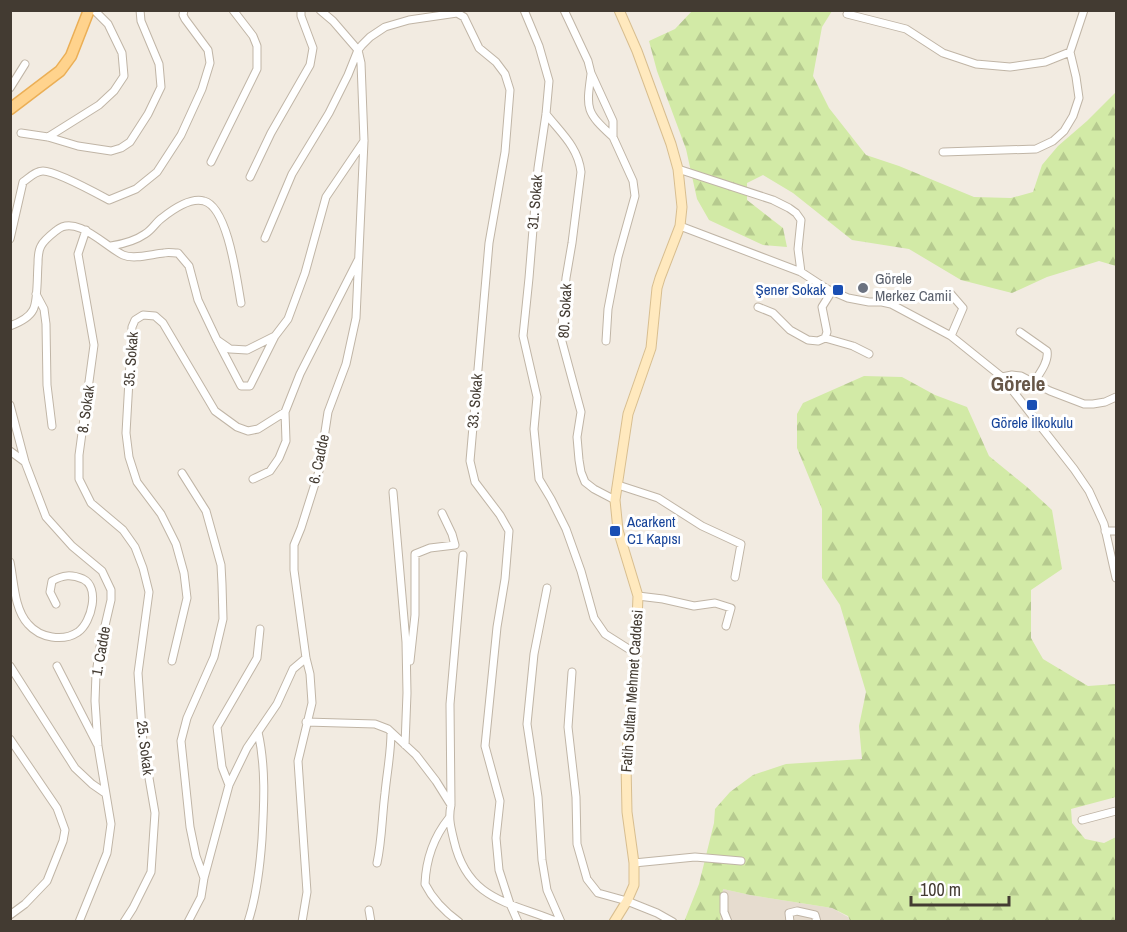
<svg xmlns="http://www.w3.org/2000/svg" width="1127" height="932" font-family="'Archivo Narrow',sans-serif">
<defs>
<pattern id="forest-firs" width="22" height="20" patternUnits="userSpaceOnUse" patternTransform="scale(1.5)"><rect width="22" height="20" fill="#d2eaa6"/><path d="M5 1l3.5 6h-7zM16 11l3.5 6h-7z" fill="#b6ca8f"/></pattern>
</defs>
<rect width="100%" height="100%" fill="#f2ebe1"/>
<path fill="#e6dccf" d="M723,889L750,895L832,908L848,917L850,921L720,922Z"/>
<path fill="url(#forest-firs)" d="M692,11H832L822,27L813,76L829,108L866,155L899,166L974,197L1011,198L1033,192L1042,165L1058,146L1087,121L1116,92V266L1099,261L1047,277L1012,293L961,280L909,249L852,240L793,193L763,175L747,183V200L783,228L787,247L763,245L709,220L697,199L686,149L657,71L649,41L675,29Z
M864,376L902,377L935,395L967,407L989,456L1027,487L1052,510L1062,569L1031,590V638L1043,659L1088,686L1116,684V797L1071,809L1072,823L1085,839L1104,843L1116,837V921H850L848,916L832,908L750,895L723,889L720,921L684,922L699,884L714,823L715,809L730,792L753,775L786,764L862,759L859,726L866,692L840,605L822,578V509L797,448V414L803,403Z"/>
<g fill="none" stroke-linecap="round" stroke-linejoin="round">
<g stroke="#c0b5a6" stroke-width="9">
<path id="minor" d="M524,10L539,46L549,81L546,114L538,168L529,278L523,336L537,397L534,429L539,479L551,499L566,529L581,571L594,618L605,634L635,653
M564,10L588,61L591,73L613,121V137L633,181L635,196L618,257L608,309L606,341
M847,14L906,29L943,53L976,64L1010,67L1045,62L1070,52
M591,74C586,110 586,112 613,137
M10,88L25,64
M546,114C561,133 578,147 581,172L572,243L566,278L561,338L581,412L577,437L579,460L581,472L585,482L594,489L615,500
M21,133L48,137L78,146L111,151L121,148L130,142L148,114L161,87L159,64L141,21L140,10
M48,137L99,105L114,91L124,76L122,53L108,24L94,10
M943,152L1036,149L1053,141L1064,131L1073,116L1079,98L1076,77L1070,52L1084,10
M211,162L257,69V46L253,36L233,10
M678,169L773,200L789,208L796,213L801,220L798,249L801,272
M250,177L271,133L310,65L313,48L301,16V10
M680,226L801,272L827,289L848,298L869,302H882L891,304L951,336L1002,377L1074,469L1089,491L1104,524L1116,578
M86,230L78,254L94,345L79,455V479L91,503L123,530L135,547L143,568L149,592L138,673L143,743L155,813L151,872L133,908L124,922
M265,238L292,174L329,113L348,75L358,50L362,45L370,37L385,27L409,20L457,13L464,17L479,48L496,62L505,74L510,90L505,152L489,243L470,461L475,482L500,515L509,531L505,579L497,627L485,746L500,801L496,838L499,870L510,904L518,922
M10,239L23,182C29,178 35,171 43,171C56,171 96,193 109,200L136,189L157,172L181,135L202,89L210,63L208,50L185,19L183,15L184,10
M111,246C123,244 135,241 145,234C152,230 156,222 162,218C172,210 190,197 204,201C228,207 237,281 241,303
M950,293L963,308L951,336
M36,294L44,309L46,324L47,385L52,426
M758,307L773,313L790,330L808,340L818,341L825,338L827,332L822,307L832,291
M10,326C18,323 29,318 33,310C38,302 37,275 38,264C38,258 38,251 41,246C44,240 52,234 57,230C76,214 106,247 123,255C134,260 152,254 164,253C168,252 173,253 178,253L189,266L198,300L217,340L230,349L247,350L275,336L288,319L305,273L326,197L364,141
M1020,332L1047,351C1049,361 1040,373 1034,382
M825,338L853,346L869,354
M218,342L241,386H250L275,336
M1002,377L1012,375L1021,376L1050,391L1084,404H1093L1105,402L1116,397
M10,405L25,462L46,517L72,546L102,571L111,590V600L100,647L96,674L95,701L98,746L111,824L107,853L79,922
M10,451L25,462
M182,473L206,511L221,565L222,584L223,619L214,657L187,718L181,741L190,827L196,856L204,878
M253,479L270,471L279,458L286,441L285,412
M618,485L658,498L702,526L741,544L735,577
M393,492L406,642L407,693L405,745
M1105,531H1116
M10,562C14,581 14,609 28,624C40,638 63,642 78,632C92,622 100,587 83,579C71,574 63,575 52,581L50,592L56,604
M547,588L534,654L527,724L538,797L542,860L547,890L561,922
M638,596L663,599L694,606L715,603L731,608L726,626
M172,661L187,598L184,573L176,544L161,514L137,482L129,457L126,433L132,327L135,320L143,315L155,316L163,323L215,411L237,427L248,431L258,429L285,412L300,374L358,260
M410,661L415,615V554L430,548L455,545L452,534L442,513
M10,666L75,768L92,784L105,793
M57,666L97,744
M572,672L568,727L576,797L577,844L587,879L598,893L627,901L657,913L673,922
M306,722L375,724L388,729L416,755L436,781L451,805C448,819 451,828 454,841C468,901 510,902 558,922
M10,739L57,808L65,830L63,841L47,881L25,904L10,915
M229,785L222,767L217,727L257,658L260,629
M451,804L450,704L463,555
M449,818C433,838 426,859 425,884C433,900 444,911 459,922
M1082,820L1116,811
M377,863C382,840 382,816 385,793C387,772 391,753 391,732
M634,863L695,857L741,861
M724,896V912L728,922
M369,910L371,922
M188,922L201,897L204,878L229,785L247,748L277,704L293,669L306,658
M248,922C257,895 260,867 262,839C264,804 266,767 258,732
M302,922L307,892L298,761L312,703L310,674L306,658L294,570V545L301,528L319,471L328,412L346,364L356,318L364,141L361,63L358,50L333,21L320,10
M790,922L789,913L797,911L815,915L817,922"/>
</g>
<g stroke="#d8be8f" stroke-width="11">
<path id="secondary" d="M614,922L627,901L634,885V863L627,812L626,764L636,646L638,596L618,530L615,500L628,414L651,348L657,288L660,278L680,226L682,207L678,169L671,144L637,51L619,10"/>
</g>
<g stroke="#ebaf56" stroke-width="13">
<path id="primary" d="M10,109L60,71L71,56L89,10"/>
</g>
<use href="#minor" stroke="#fff" stroke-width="7"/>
<use href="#secondary" stroke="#ffe9be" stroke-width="9"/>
<use href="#primary" stroke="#ffd38d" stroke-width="10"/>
</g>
<circle fill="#6b7280" stroke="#fff" stroke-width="2" cx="863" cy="288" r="6"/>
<g fill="#1a4fb4" stroke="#fff" stroke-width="2">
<rect x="832" y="284" width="12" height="12" rx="3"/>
<rect x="1026" y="399" width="12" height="12" rx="3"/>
<rect x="609" y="525" width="12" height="12" rx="3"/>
</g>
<g text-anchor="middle" stroke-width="6" stroke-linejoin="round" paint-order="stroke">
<g font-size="15" fill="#433b32" stroke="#fff">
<text transform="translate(535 202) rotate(-85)" y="5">31. Sokak</text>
<text transform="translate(565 311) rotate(-87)" y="5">80. Sokak</text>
<text transform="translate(131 359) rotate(-86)" y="5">35. Sokak</text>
<text transform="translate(475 401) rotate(-85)" y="5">33. Sokak</text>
<text transform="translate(86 409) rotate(-82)" y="5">8. Sokak</text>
<text transform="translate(319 459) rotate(-78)" y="5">6. Cadde</text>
<text transform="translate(101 651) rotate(-80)" y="5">1. Cadde</text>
<text transform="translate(632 691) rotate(-86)" y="5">Fatih Sultan Mehmet Caddesi</text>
<text transform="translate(145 748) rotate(83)" y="5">25. Sokak</text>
</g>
<g font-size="15" fill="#5b616d" stroke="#fff" text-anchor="start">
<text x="875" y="284">Görele<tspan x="875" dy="17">Merkez Camii</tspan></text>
</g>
<g font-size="15" fill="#164399" stroke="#fff" text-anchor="end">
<text x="826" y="295">Şener Sokak</text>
<text x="1032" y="428" text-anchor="middle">Görele İlkokulu</text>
<text x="627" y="527" text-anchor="start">Acarkent<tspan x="627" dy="17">C1 Kapısı</tspan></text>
</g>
<g font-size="21" font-weight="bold" fill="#675748" stroke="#fff">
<text x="1018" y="391">Görele</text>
</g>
</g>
<rect width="1127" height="932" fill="none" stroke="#433b32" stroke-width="24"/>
<path d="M911 896v9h98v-9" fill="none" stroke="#433b32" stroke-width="3"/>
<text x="920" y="896" font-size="18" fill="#433b32" stroke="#ffffff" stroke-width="4.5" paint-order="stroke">100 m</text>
</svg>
